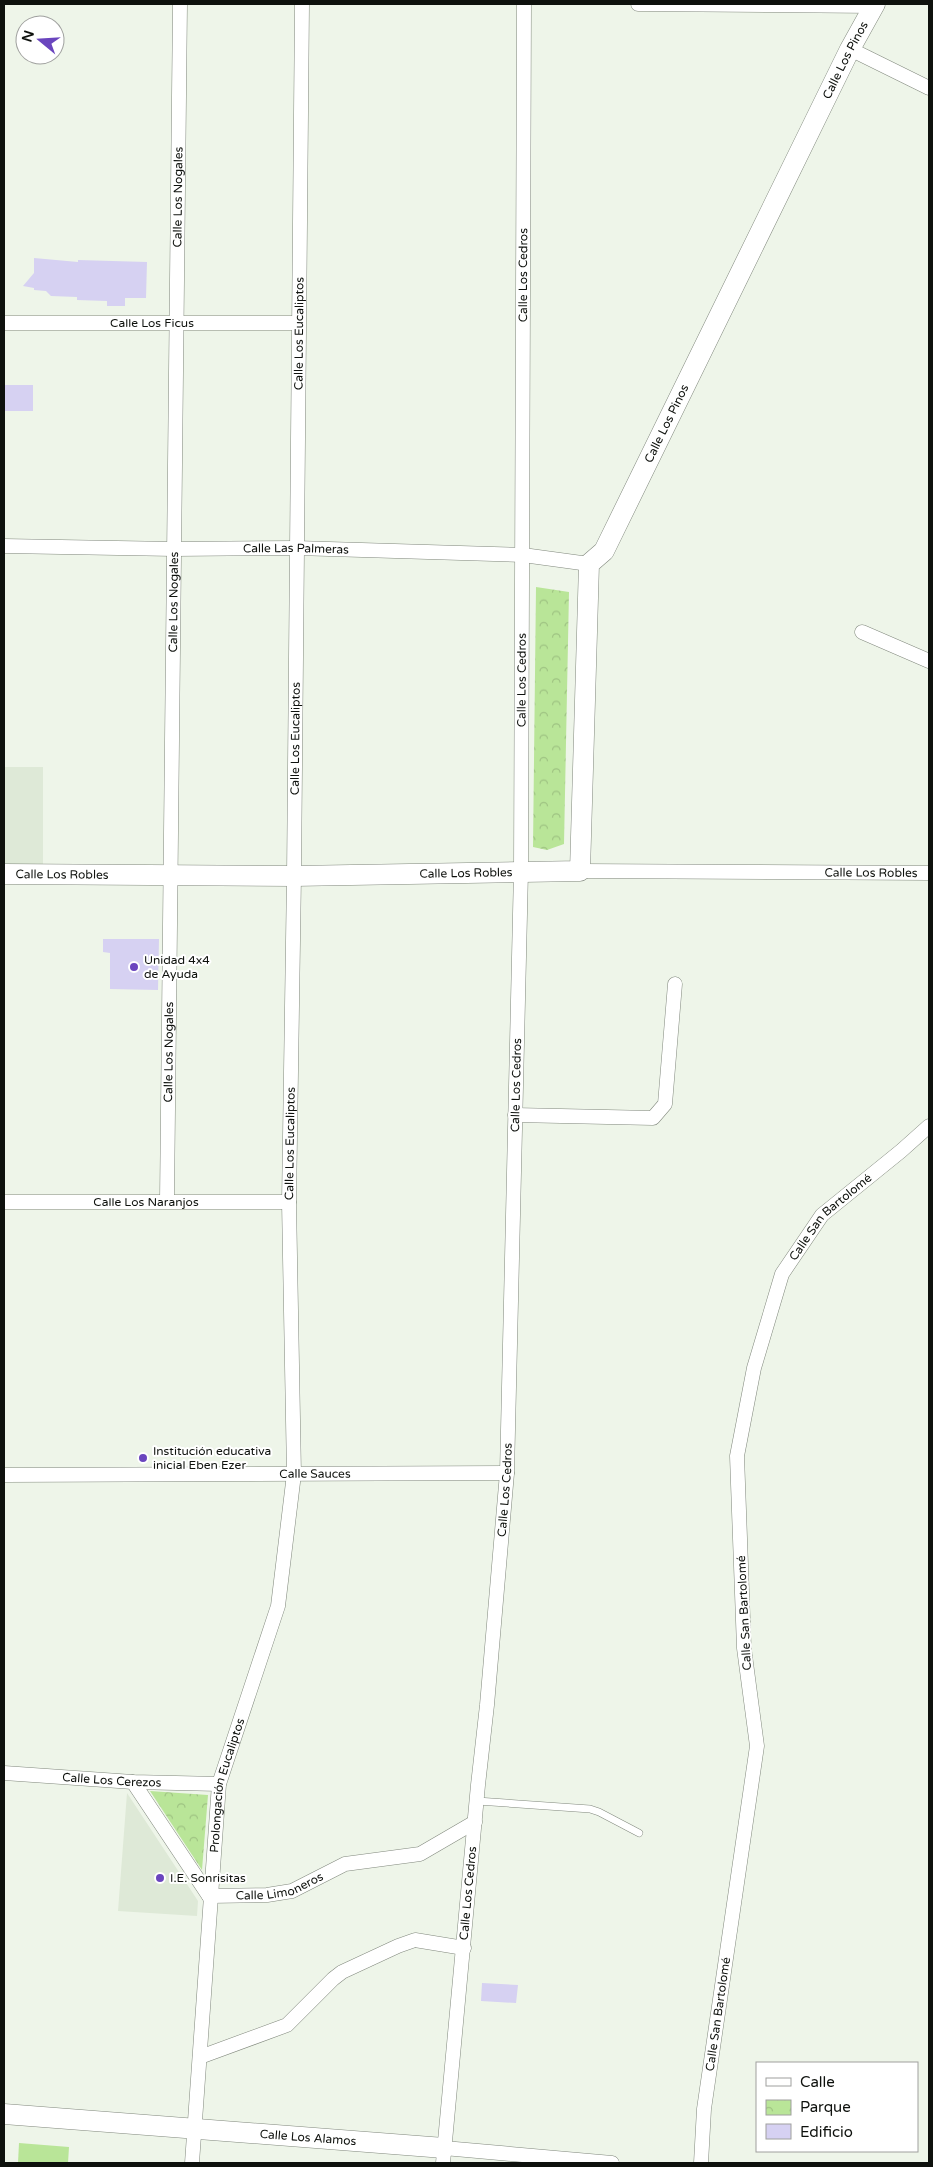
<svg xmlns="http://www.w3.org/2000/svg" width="933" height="2167" font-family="'Varela Round',sans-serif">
<defs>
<pattern id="park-crowns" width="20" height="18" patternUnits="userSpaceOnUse" patternTransform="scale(1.25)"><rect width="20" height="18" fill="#b9e598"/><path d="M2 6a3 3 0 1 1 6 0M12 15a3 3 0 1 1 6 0" fill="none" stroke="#9ec382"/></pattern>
</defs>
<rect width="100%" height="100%" fill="#eef5e9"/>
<path fill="#dee9d7" d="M4,767H43V867H4Z
M127,1793L198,1901L197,1916L118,1911Z"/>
<path fill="#b9e598" d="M19,2143L69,2147L68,2163H18Z"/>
<path fill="url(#park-crowns)" d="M536,587L569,592L564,844L547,850L533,847Z
M150,1791L208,1795L202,1870Z"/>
<path fill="#d6d1f2" d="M34,258L78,262V260L147,262L146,298H125V306H107V301L77,300V297L51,296L46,291L34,290V288L23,286L34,273Z
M4,385H33V411H4Z
M103,939H159L158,990L110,989V953L103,952Z
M482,1983L518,1985L516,2003L481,2001Z"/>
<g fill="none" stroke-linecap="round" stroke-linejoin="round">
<g stroke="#81887d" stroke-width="8">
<path id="lane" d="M477,1801L590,1809L599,1812L639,1833"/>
</g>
<g stroke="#81887d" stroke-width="15">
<g id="street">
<path d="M638,4L875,6"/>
<path d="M850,49L929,88"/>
<path id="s1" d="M4,323H298"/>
<path id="s2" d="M4,546L174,549L296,548L523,555L589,564"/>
<path d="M862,632L929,661"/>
<path id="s3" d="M580,871L929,873"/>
<path d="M515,1115L653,1118L665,1104L675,984"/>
<path id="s4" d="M167,1201L180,4"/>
<path id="s5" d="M4,1202H289"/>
<path id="s6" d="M4,1475L507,1473"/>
<path id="s7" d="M4,1773L133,1782L219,1784"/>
<path d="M133,1782L209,1896"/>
<path id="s8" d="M209,1896L267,1895L292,1891L345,1864L420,1854L475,1822"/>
<path d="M200,2057L287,2025L333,1979L342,1972L398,1946L415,1940L464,1948"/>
<path d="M444,2148L612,2163"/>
<path id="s9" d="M192,2163L219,1784L278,1606L294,1474L289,1202L294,876L302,4"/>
<path id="s10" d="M443,2163L478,1785L487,1705L507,1473L521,871L524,4"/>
<path id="s11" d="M701,2163L704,2109L757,1746L744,1648L737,1456L754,1368L782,1274L822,1215L901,1151L929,1126"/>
</g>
</g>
<g stroke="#81887d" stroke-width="21">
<g id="secondary">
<path id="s12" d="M4,874L294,876L580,871L589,564L604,551L850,49L875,4"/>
<path id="s13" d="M4,2114L444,2148"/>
</g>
</g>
<use href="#lane" stroke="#fff" stroke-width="7"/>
<use href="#street" stroke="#fff" stroke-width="14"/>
<use href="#secondary" stroke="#fff" stroke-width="20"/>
</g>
<g fill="#6a45be" stroke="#fff" stroke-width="2">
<circle cx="134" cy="967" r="5"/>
<circle cx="143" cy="1458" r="5"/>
<circle cx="160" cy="1878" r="5"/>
</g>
<g text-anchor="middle" stroke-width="4" stroke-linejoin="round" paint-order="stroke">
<g font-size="12" fill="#0e110d" stroke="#fff">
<text dy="4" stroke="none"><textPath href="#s12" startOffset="1450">Calle Los Pinos</textPath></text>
<text dy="4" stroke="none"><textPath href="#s4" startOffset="1004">Calle Los Nogales</textPath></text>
<text dy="4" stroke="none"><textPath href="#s10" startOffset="1891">Calle Los Cedros</textPath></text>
<text dy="4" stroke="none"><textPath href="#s1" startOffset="148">Calle Los Ficus</textPath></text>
<text dy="4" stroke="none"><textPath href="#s9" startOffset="1841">Calle Los Eucaliptos</textPath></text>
<text dy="4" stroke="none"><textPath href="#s12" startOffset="1045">Calle Los Pinos</textPath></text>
<text dy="4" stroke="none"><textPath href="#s2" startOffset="292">Calle Las Palmeras</textPath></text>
<text dy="4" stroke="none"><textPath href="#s4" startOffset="599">Calle Los Nogales</textPath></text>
<text dy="4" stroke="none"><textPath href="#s10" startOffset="1486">Calle Los Cedros</textPath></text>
<text dy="4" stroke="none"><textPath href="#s9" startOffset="1436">Calle Los Eucaliptos</textPath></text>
<text dy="4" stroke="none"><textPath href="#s12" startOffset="462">Calle Los Robles</textPath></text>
<text dy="4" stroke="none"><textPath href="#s3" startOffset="291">Calle Los Robles</textPath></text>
<text dy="4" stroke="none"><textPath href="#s12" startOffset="58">Calle Los Robles</textPath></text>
<text dy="4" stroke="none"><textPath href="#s4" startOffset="149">Calle Los Nogales</textPath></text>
<text dy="4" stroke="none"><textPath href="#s10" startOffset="1081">Calle Los Cedros</textPath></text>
<text dy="4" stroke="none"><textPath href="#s9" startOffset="1031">Calle Los Eucaliptos</textPath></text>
<text dy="4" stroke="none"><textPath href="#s5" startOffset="142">Calle Los Naranjos</textPath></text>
<text dy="4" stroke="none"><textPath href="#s11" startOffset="975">Calle San Bartolomé</textPath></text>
<text dy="4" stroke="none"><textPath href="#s6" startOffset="311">Calle Sauces</textPath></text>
<text dy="4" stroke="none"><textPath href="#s10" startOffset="676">Calle Los Cedros</textPath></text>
<text transform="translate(744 1613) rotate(-93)" y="4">Calle San Bartolomé</text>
<text dy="4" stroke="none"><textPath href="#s7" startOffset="108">Calle Los Cerezos</textPath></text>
<text dy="4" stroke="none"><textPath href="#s9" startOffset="380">Prolongación Eucaliptos</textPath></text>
<text dy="4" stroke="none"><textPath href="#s8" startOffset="72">Calle Limoneros</textPath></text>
<text dy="4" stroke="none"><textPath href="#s10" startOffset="271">Calle Los Cedros</textPath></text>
<text dy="4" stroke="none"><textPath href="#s11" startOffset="150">Calle San Bartolomé</textPath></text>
<text dy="4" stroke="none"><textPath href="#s13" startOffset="305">Calle Los Alamos</textPath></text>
</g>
<g font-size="12" fill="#0e110d" stroke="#fff" text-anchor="start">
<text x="144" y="964">Unidad 4x4<tspan x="144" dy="14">de Ayuda</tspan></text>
<text x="153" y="1455">Institución educativa<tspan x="153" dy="14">inicial Eben Ezer</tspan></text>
<text x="170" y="1882">I.E. Sonrisitas</text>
</g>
</g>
<rect width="933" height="2167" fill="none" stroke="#0e110d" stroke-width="10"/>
<rect x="756" y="2062" width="162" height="90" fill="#ffffff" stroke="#9fa09e"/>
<rect x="766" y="2078" width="25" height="8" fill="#ffffff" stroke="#9fa09e"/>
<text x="800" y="2087" font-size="15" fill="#0e110d">Calle</text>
<rect x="766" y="2100" width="25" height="15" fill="url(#park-crowns)" stroke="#9fa09e"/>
<text x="800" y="2112" font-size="15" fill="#0e110d">Parque</text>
<rect x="766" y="2124" width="25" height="15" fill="#d6d1f2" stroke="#9fa09e"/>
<text x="800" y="2137" font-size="15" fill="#0e110d">Edificio</text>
<g transform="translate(40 40) rotate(288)"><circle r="24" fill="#ffffff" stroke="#9fa09e"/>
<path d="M0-4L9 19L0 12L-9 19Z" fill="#6a45be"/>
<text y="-8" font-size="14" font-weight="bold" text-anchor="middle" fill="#0e110d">N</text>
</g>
</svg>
